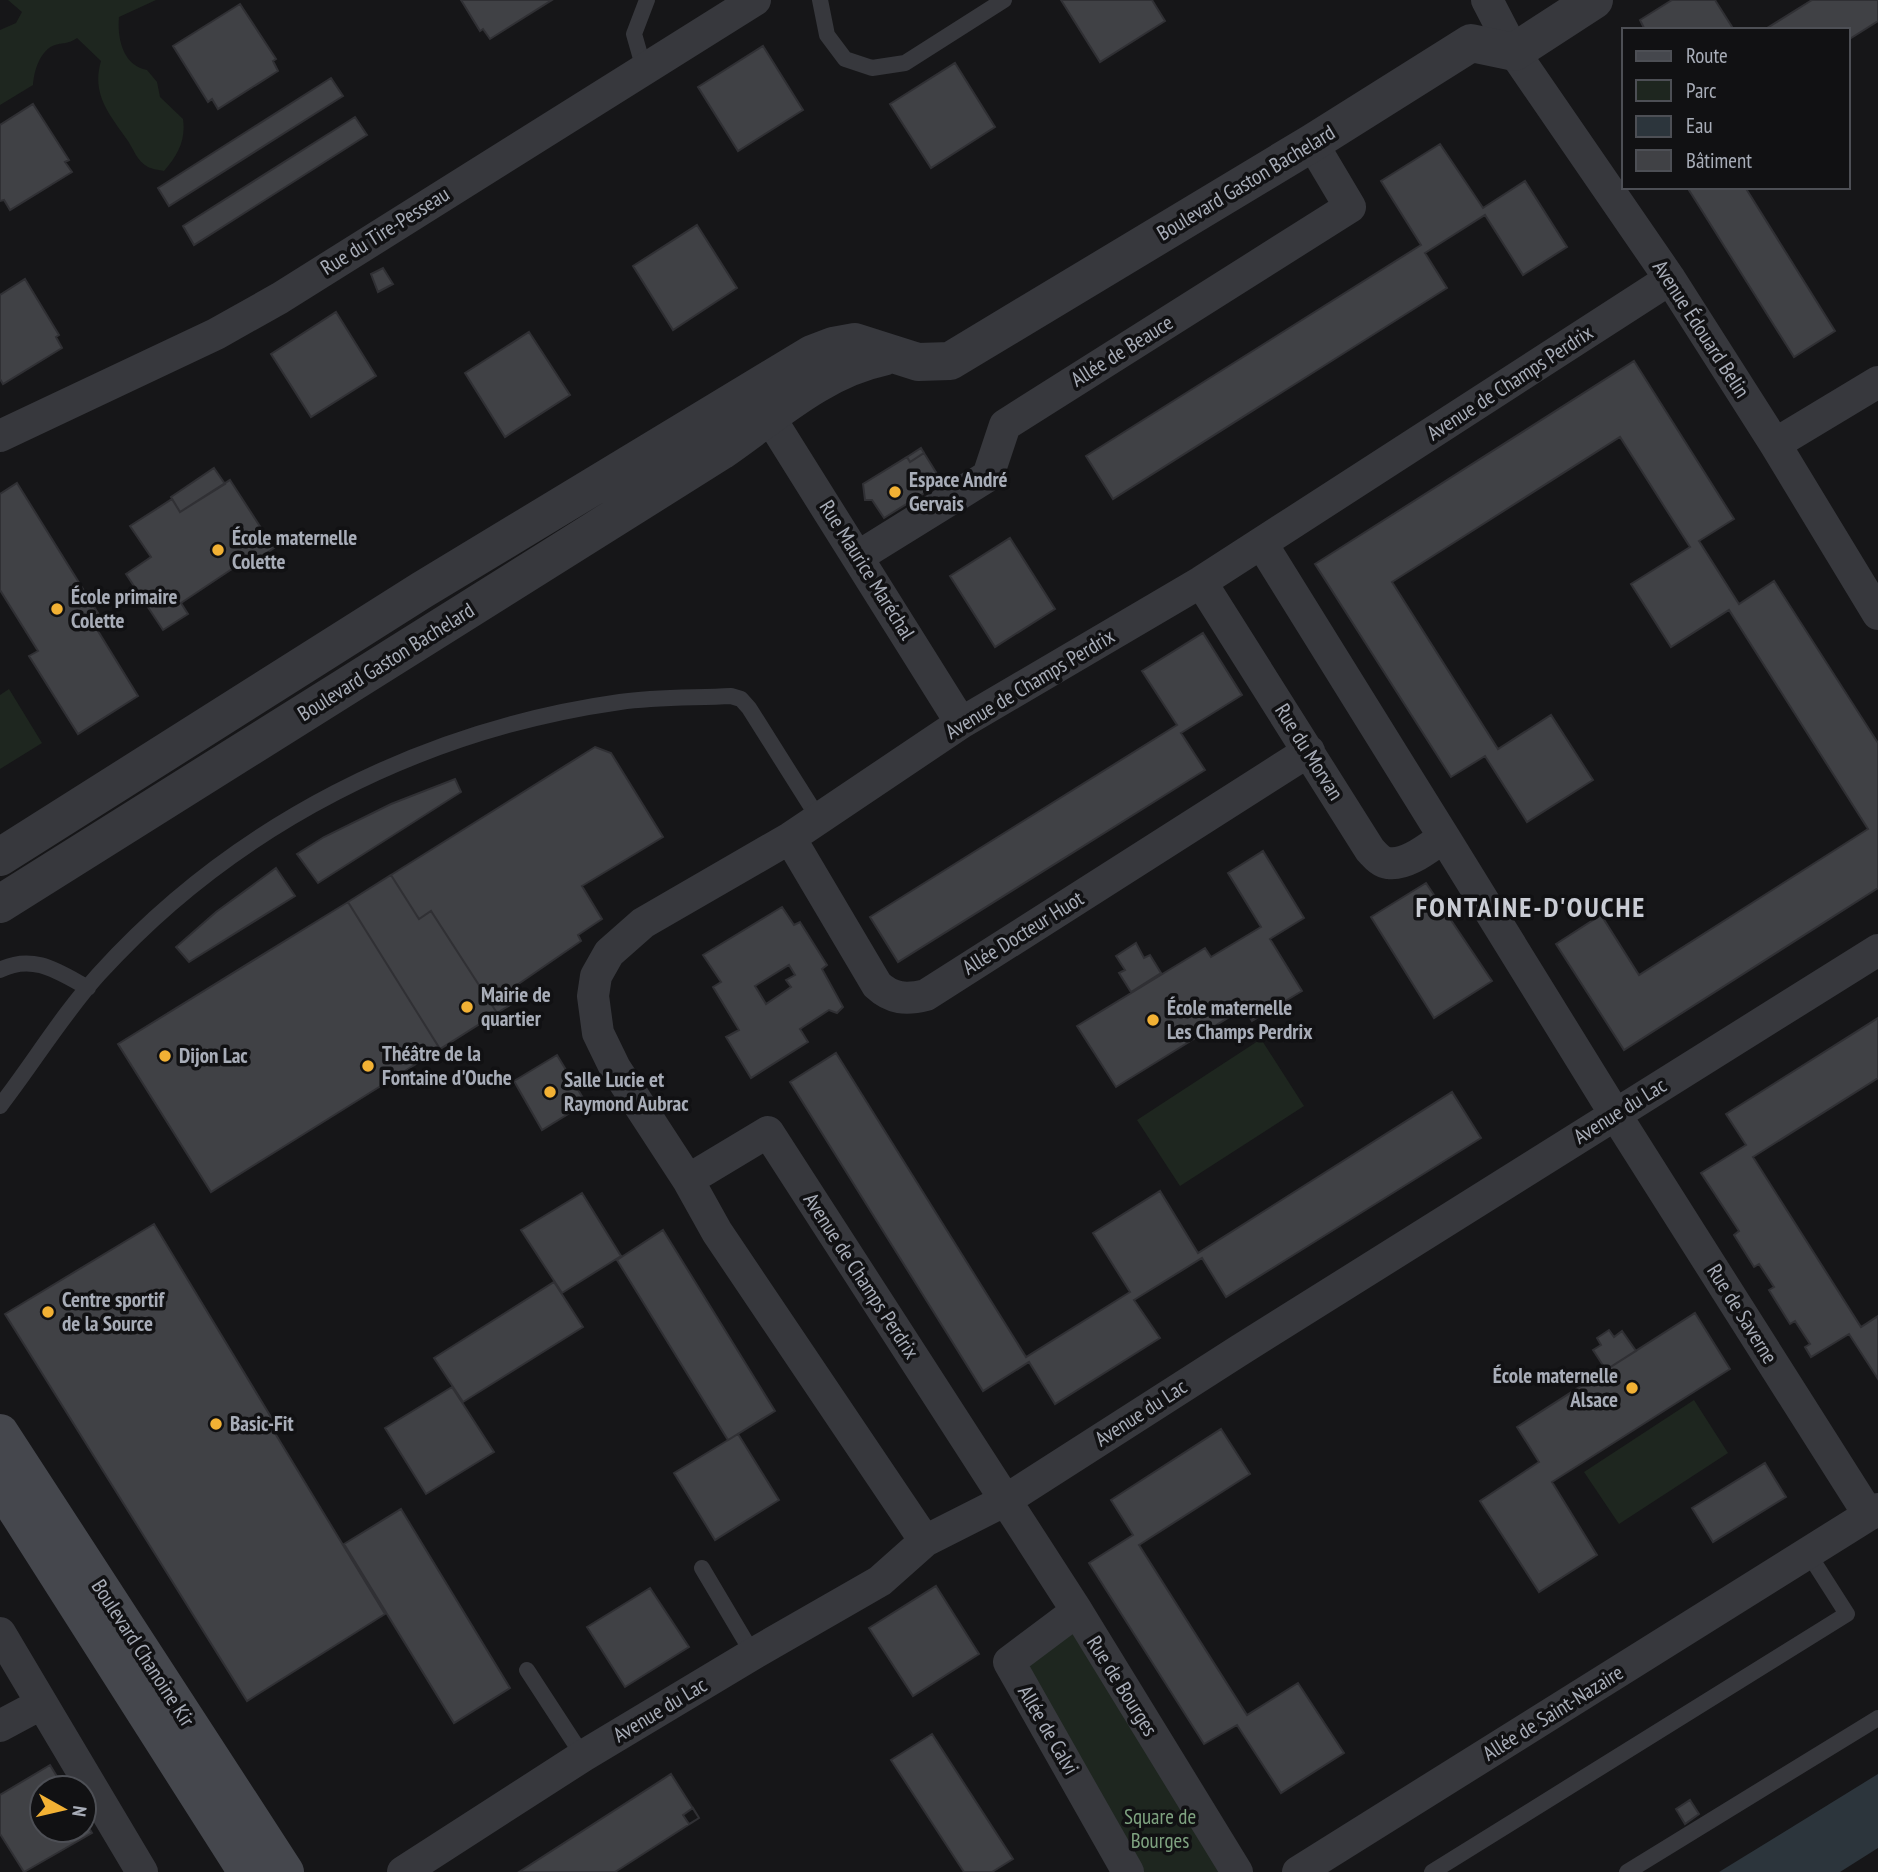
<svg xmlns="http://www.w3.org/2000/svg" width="1878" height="1872" font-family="'PT Sans Narrow',sans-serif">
<rect width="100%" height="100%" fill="#161618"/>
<path fill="#1e261f" d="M8,0H156L119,17C117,38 123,66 147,70L157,82L160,97L183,119C186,140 178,155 164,171C159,170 152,169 148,167C137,161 134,150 128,141C110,115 91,95 101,61L77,38C66,45 64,42 55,45C40,50 34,71 33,85L0,105V30L16,23L22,12Z
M9,689L42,743L0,769V695Z
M1261,1039L1304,1106L1180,1186L1137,1120Z
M1694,1400L1728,1453L1619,1524L1584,1472Z
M1075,1618L1234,1872H1137L1020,1663Z"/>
<path fill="#2c353c" d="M1878,1774V1848L1840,1872H1719Z"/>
<path fill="#404145" stroke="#303034" stroke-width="2" fill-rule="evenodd" d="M461,0H552L490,39L483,29L480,31Z
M1061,0H1152L1165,21L1100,62Z
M1672,0H1715L1734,30H1645L1640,20Z
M1812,0H1878V21L1848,40V30H1764Z
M240,4L276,59L273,61L278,71L218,109L212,99L208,102L173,46Z
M763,46L803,110L738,151L698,87Z
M955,63L995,127L931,168L890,104Z
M331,78L343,96L169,206L158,188Z
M33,104L69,160L65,162L72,172L10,210L4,200L0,201V125Z
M355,117L367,135L194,245L183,226Z
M1440,144L1483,208L1525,181L1567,247L1523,275L1485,215L1425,253L1447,288L1113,499L1086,456L1421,245L1381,181Z
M1687,187H1745L1835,331L1794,357Z
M697,225L737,288L673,330L633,266Z
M383,268L393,284L378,292L371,274Z
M25,279L59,335L56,337L62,348L3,384L0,379V295Z
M336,312L376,376L311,417L271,354Z
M529,332L570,395L505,437L465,373Z
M1634,361L1734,519L1699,541L1739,604L1774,581L1878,743V888L1624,1050L1556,944L1601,915L1639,975L1868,829L1729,610L1671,647L1631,584L1690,547L1620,437L1392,582L1498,749L1551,715L1593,780L1527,822L1485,756L1451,777L1315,564Z
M921,448L924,453L910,462L907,457Z
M924,453L942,482L884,518L872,500H865L863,484L907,457L910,462Z
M214,468L225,484L180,512L171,497Z
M230,480L274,548L246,567L244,561L181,603L188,614L163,630L126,574L151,557L130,526L172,499L180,512Z
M17,483L106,626L98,631L138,696L78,734L29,656L38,651L0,590V494Z
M1010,538L1055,609L995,647L950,576Z
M1203,633L1242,695L1181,733L1205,770L898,962L870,917L1177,725L1142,671Z
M595,747L611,753L663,837L582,886L602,919L578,935L581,941L517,985L525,996L497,1013L431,911L419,919L391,875Z
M455,779L461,792L318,883L297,854L324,837L391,804Z
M1263,851L1304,918L1270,939L1302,991L1252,1021L1244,1008L1116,1087L1077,1026L1205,948L1211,957L1261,927L1228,873Z
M276,868L295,896L189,962L176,947L216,912Z
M391,875L419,919L431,911L497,1013L440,1049L348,902Z
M1426,883L1492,981L1434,1018L1371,917Z
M348,902L440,1049L211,1192L118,1044Z
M782,907L794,925L800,922L827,965L822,969L843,1007L837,1013L829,1010L800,1029L808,1042L751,1078L726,1037L739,1030L713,987L721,982L703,955ZM789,965L795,975L786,980L791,987L766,1004L755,986Z
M1136,943L1144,958L1150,955L1161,973L1131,992L1119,973L1125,970L1116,956Z
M1878,1018V1078L1753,1157L1861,1327L1878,1316V1379L1849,1334L1811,1357L1805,1347L1810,1344L1795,1321L1790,1324L1769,1290L1774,1287L1759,1264L1754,1267L1734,1235L1739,1231L1701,1173L1746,1145L1726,1114Z
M836,1053L1026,1357L1130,1292L1093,1233L1160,1191L1198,1253L1452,1092L1481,1138L1226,1297L1202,1258L1134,1300L1160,1338L1055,1404L1029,1362L983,1391L790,1082Z
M557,1055L586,1103L542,1130L514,1081Z
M582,1193L621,1256L562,1293L521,1230Z
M154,1224L274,1422L270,1425L385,1614L247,1701L5,1314Z
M663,1230L775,1411L728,1440L617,1260Z
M554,1282L583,1327L463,1402L434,1358Z
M1695,1313L1730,1369L1552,1482L1597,1555L1539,1592L1480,1501L1539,1462L1517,1427Z
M1609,1330L1614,1337L1622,1331L1636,1351L1606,1370L1593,1350L1601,1345L1597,1338Z
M452,1387L494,1452L426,1494L385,1428Z
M1221,1429L1250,1474L1139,1545L1247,1715L1298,1683L1344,1753L1281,1793L1237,1725L1204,1744L1089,1563L1133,1535L1111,1500Z
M738,1434L779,1500L715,1540L674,1473Z
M1765,1463L1786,1497L1713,1542L1692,1508Z
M401,1509L510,1688L454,1723L344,1544Z
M936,1586L979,1654L913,1696L869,1628Z
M650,1588L689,1647L625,1687L587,1627Z
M932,1734L1013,1859L992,1872H964L891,1760Z
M50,1765L64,1788H42V1830H84V1820L92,1833L24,1872L0,1834V1795Z
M671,1774L699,1818L615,1872H519Z
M1690,1800L1699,1814L1685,1824L1676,1809Z
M693,1808L699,1818L689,1824L683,1815Z"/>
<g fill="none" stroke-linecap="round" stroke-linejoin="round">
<path stroke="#37383d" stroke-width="16" d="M820,0L827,35L845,59L872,68L905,63L1004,0
M644,69L634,34L647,0
M0,970C33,953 59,972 88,988
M0,1106C34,1062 62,1015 99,974C234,825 421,730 620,702C656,697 694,698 731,696L741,699L749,708L819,819
M702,1568L753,1654
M527,1670L583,1756
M1432,1872L1847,1614L1808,1553
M1627,1872L1878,1718"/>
<path stroke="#37383d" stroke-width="32" d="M1487,0L1514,52L1670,279L1775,444L1878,614
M770,418L961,723
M0,436L216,334L280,298L755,0
M1775,444L1878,382
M859,556L988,476L1005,425L1350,207L1312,143
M1201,582L1370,850C1375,855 1380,862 1388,863C1407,866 1429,847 1444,837L1262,544
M1444,837L1615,1114L1869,1515
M790,838L877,985C892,999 906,1000 926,995L1309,751
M688,1180L768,1132L1077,1611L1237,1872
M925,1541L717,1232L688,1180L615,1068L598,1033L593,996L596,976L609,953L643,923L790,838L961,723L1201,582L1670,279
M1077,1611L1009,1662L1128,1872
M0,1633L142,1872
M0,1726L41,1704
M403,1872L583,1756L753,1654L880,1581L925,1541L1006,1500L1240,1350L1878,950
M1298,1872L1878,1509"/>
<path stroke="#37383d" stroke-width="38" d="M0,857L422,590L812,354L833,346L855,342L918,362L950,361L1312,143L1471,43L1514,52L1594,0
M0,904L721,451C772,416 821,370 883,357"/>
<path stroke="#45474d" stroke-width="38" d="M0,1433L285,1872
M0,1484L247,1872"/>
</g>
<g fill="#f2b134" stroke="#111113" stroke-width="2.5">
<circle cx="895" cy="492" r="7"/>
<circle cx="218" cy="550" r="7"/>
<circle cx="57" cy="609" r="7"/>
<circle cx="467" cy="1007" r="7"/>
<circle cx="1153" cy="1020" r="7"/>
<circle cx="165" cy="1056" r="7"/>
<circle cx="368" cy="1066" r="7"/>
<circle cx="550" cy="1092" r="7"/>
<circle cx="48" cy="1312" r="7"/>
<circle cx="1632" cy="1388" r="7"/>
<circle cx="216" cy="1424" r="7"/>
</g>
<g text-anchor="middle" stroke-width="7" stroke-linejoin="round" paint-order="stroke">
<g font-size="21" fill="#a8adb8" stroke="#111113">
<text transform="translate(1246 183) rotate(-31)" y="7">Boulevard Gaston Bachelard</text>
<text transform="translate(385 231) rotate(-32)" y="7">Rue du Tire-Pesseau</text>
<text transform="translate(1701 329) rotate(57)" y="7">Avenue Édouard Belin</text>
<text transform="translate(1122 351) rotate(-32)" y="7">Allée de Beauce</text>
<text transform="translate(1510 383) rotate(-33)" y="7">Avenue de Champs Perdrix</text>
<text transform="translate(867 570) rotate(58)" y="7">Rue Maurice Maréchal</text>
<text transform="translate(386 662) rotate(-32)" y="7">Boulevard Gaston Bachelard</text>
<text transform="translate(1030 684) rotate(-31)" y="7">Avenue de Champs Perdrix</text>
<text transform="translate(1309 752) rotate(58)" y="7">Rue du Morvan</text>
<text transform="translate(1023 933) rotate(-32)" y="7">Allée Docteur Huot</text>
<text transform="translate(1620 1111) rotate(-32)" y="7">Avenue du Lac</text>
<text transform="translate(861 1276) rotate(57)" y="7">Avenue de Champs Perdrix</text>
<text transform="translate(1742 1314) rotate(58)" y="7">Rue de Saverne</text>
<text transform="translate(1141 1413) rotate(-33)" y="7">Avenue du Lac</text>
<text transform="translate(143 1653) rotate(57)" y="7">Boulevard Chanoine Kir</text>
<text transform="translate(1122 1686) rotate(58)" y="7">Rue de Bourges</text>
<text transform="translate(660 1710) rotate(-31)" y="7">Avenue du Lac</text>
<text transform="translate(1553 1713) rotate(-32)" y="7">Allée de Saint-Nazaire</text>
<text transform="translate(1048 1730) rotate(60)" y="7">Allée de Calvi</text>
</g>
<g font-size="21" font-weight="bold" fill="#a8adb8" stroke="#111113" text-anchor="start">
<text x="909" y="487">Espace André<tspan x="909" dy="24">Gervais</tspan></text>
<text x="232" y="545">École maternelle<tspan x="232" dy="24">Colette</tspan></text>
<text x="71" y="604">École primaire<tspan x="71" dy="24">Colette</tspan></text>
<text x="481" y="1002">Mairie de<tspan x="481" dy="24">quartier</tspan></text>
<text x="1167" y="1015">École maternelle<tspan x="1167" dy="24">Les Champs Perdrix</tspan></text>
<text x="382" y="1061">Théâtre de la<tspan x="382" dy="24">Fontaine d'Ouche</tspan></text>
<text x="179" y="1063">Dijon Lac</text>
<text x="564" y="1087">Salle Lucie et<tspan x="564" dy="24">Raymond Aubrac</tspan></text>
<text x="62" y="1307">Centre sportif<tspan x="62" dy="24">de la Source</tspan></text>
<text x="1618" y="1383" text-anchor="end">École maternelle<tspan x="1618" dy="24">Alsace</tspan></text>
<text x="230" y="1431">Basic-Fit</text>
</g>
<g font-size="21" fill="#7fa381" stroke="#111113">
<text x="1160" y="1824">Square de<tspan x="1160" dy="24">Bourges</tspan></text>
</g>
<g font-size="28" font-weight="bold" letter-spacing="2" fill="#c9ccd4" stroke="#111113">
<text x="1531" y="917">FONTAINE-D'OUCHE</text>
</g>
</g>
<rect x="1622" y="28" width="228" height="161" fill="#111113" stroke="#4d4f55" stroke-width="2"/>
<rect x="1636" y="51" width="35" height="10" fill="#45474d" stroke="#4d4f55" stroke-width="2"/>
<text x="1686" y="63" font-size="21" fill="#a8adb8">Route</text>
<rect x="1636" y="80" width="35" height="21" fill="#1e261f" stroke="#4d4f55" stroke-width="2"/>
<text x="1686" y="98" font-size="21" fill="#a8adb8">Parc</text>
<rect x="1636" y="116" width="35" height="21" fill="#2c353c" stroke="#4d4f55" stroke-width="2"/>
<text x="1686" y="133" font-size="21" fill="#a8adb8">Eau</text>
<rect x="1636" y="150" width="35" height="21" fill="#404145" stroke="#4d4f55" stroke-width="2"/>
<text x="1686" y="168" font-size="21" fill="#a8adb8">Bâtiment</text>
<g transform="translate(63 1809) rotate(98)"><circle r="33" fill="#111113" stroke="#4d4f55" stroke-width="2"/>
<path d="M0-5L12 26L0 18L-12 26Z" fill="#f2b134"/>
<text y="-10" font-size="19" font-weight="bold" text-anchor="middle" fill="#a8adb8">N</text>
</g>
</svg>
